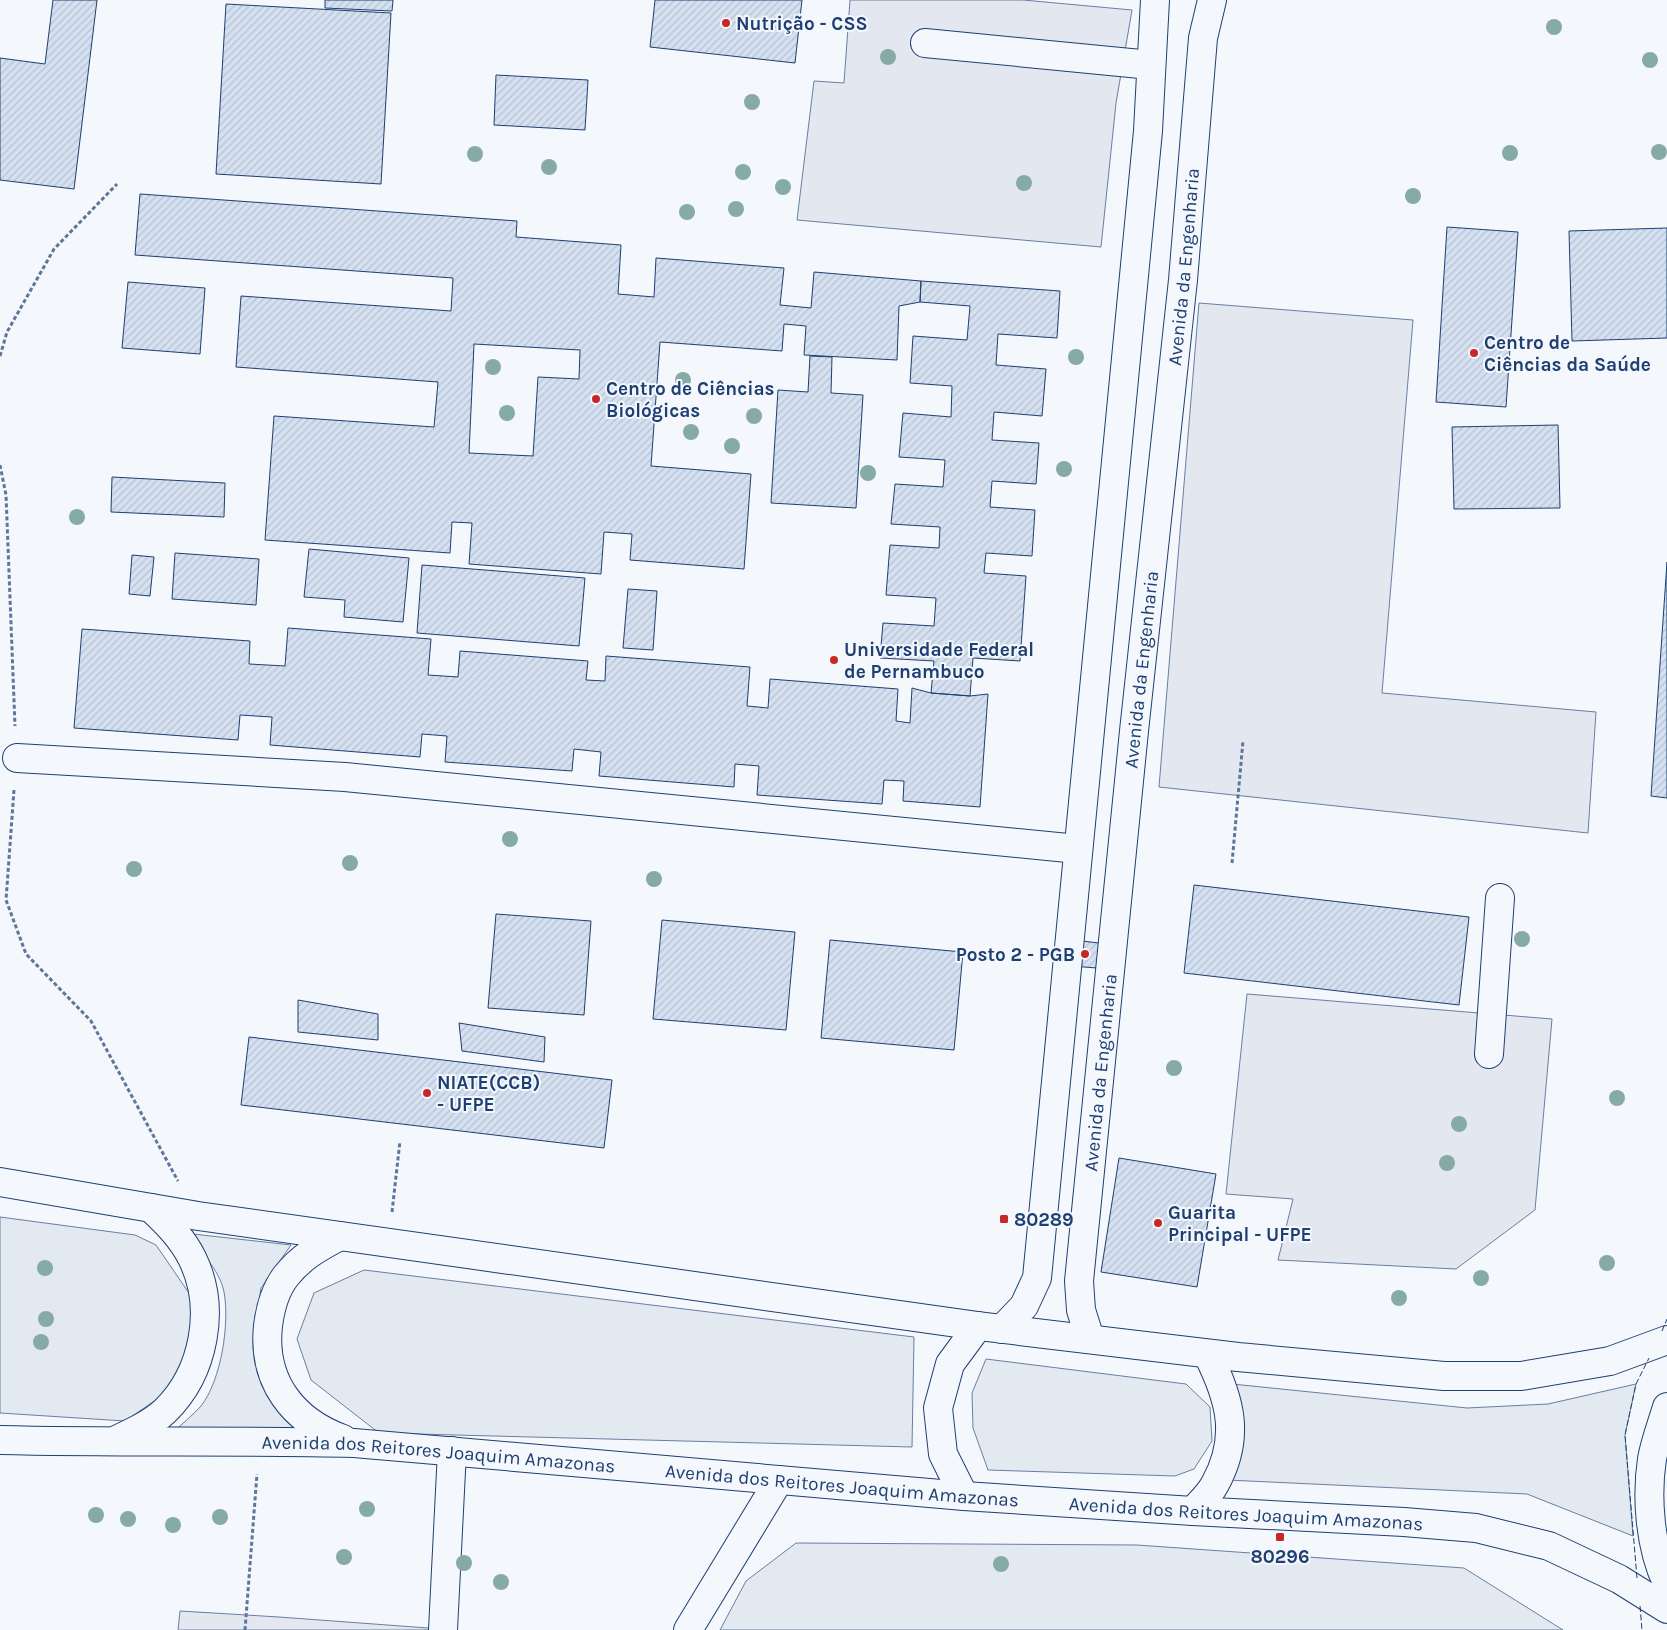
<svg xmlns="http://www.w3.org/2000/svg" width="1667" height="1630" font-family="Karla,sans-serif">
<defs>
<pattern id="building-hatch" width="6" height="6" patternUnits="userSpaceOnUse" patternTransform="scale(1.25)"><rect width="6" height="6" fill="#d5e0f0"/><path d="M-1 1l2-2M0 6l6-6M5 7l2-2" fill="none" stroke="#b6c1d1"/></pattern>
</defs>
<rect width="100%" height="100%" fill="#f4f7fb"/>
<path fill="#e3e9f0" stroke="#687fa3" d="M0,1217L135,1235L156,1245L191,1296L195,1343L172,1389L125,1421L0,1413Z
M184,1233L291,1245L261,1288L255,1327V1359L267,1382L316,1438L173,1432C182,1424 193,1415 201,1406C221,1381 230,1323 224,1292C220,1270 198,1248 184,1233Z
M364,1270L914,1337L912,1447L379,1433L311,1380L297,1339L314,1293Z
M986,1359L1186,1384L1210,1407L1212,1441L1194,1469L1175,1476L988,1470L973,1428L972,1393Z
M1232,1384L1467,1408L1548,1404L1636,1384L1625,1435L1633,1536L1527,1494L1227,1480Z
M796,1543L1137,1545L1464,1568L1563,1630H720L746,1581Z"/>
<path fill="#e3e8f0" stroke="#687fa3" d="M850,0H1023L1132,10L1116,103L1101,247L797,220L814,81L844,83Z
M1199,303L1413,320L1382,693L1596,712L1588,833L1159,787Z
M1247,994L1552,1019L1535,1210L1456,1269L1278,1260L1293,1199L1226,1194Z
M180,1611L279,1617L455,1630H178Z"/>
<path fill="url(#building-hatch)" stroke="#1d3f73" fill-rule="evenodd" d="M53,0H97L74,189L0,180V58L45,64Z
M325,0H393L392,11L325,8Z
M655,0H802L795,63L650,47Z
M226,4L391,13L381,184L216,174Z
M496,75L588,80L585,130L494,125Z
M140,194L517,221L516,237L621,245L618,294L654,297L656,258L784,268L780,305L811,308L814,272L921,281L920,302L899,306L897,360L804,355L806,326L784,324L782,351L660,342L651,466L751,474L744,569L630,560L632,534L604,532L601,574L469,564L472,523L452,522L450,553L265,540L274,416L434,427L438,382L236,367L241,296L451,311L453,278L135,255ZM474,344L580,350L579,379L538,377L533,456L469,453Z
M1447,227L1518,232L1506,407L1436,402Z
M1667,228V338L1572,341L1569,231Z
M921,281L1060,291L1057,338L998,334L996,365L1046,369L1042,416L994,412L992,440L1039,443L1036,484L992,481L990,507L1035,510L1032,556L986,553L984,573L1026,576L1020,661L973,658L970,696L931,693L934,661L880,658L883,623L934,626L936,598L886,595L890,545L939,548L940,527L891,524L895,484L943,487L945,460L899,457L903,413L951,417L952,386L910,383L913,336L967,340L970,306L920,302Z
M128,282L205,288L200,354L122,348Z
M810,356L832,357L831,393L863,395L856,508L771,503L778,390L808,392Z
M1558,425L1560,508L1454,509L1452,427Z
M112,477L225,483L224,517L111,512Z
M309,549L409,558L403,622L344,617L345,600L304,597Z
M175,553L259,559L256,605L172,599Z
M132,555L154,557L150,596L129,594Z
M1667,562V798L1651,796Z
M422,565L585,578L579,646L417,633Z
M628,589L657,591L653,650L623,648Z
M288,628L431,639L428,675L458,677L460,651L588,661L586,680L605,681L606,656L750,667L747,706L768,708L770,679L898,689L896,721L910,723L912,688L931,693L970,696L988,694L980,807L903,801L904,781L884,780L882,804L757,795L759,766L735,764L734,787L599,776L601,752L574,749L572,771L445,762L447,736L422,734L420,757L270,745L272,717L240,715L238,740L74,728L82,629L250,641L249,664L285,666Z
M1194,885L1469,917L1459,1005L1184,973Z
M496,914L591,921L584,1015L488,1008Z
M662,920L795,932L786,1030L653,1019Z
M830,940L963,952L954,1050L821,1038Z
M1073,940L1099,943L1097,968L1071,966Z
M298,1000L378,1014V1040L298,1032Z
M459,1023L545,1037L544,1062L462,1051Z
M249,1037L612,1080L604,1148L241,1105Z
M1119,1158L1216,1174L1197,1287L1101,1272Z"/>
<g fill="none" stroke-linecap="round" stroke-linejoin="round">
<g stroke="#1d3f73" stroke-width="30">
<g id="minor">
<path d="M925,43L1151,65"/>
<path d="M17,758L345,777L1078,849"/>
<path d="M1489,1054L1500,898"/>
<path d="M0,1182L198,1216L978,1326L1238,1357L1444,1376H1521L1610,1361L1667,1340"/>
<path d="M340,1236C319,1247 301,1257 286,1276C275,1290 270,1310 268,1326C262,1381 293,1421 343,1439"/>
<path d="M1002,1329L1024,1306L1037,1278L1148,131L1155,0"/>
<path id="s1" d="M1090,1339L1081,1310L1079,1281L1134,731L1183,280L1203,38L1212,0"/>
<path id="s2" d="M0,1440C118,1443 236,1440 354,1443L964,1496L1193,1511L1404,1522L1476,1528L1549,1546L1619,1579L1667,1609"/>
<path d="M116,1440C133,1432 151,1424 165,1411C204,1373 217,1308 192,1258C182,1238 167,1223 151,1208"/>
<path d="M964,1496L943,1454L938,1408L950,1364L978,1326"/>
<path d="M1193,1511C1200,1503 1210,1494 1215,1484C1241,1437 1230,1399 1208,1355"/>
<path d="M443,1630L452,1451"/>
<path d="M688,1630L779,1480"/>
</g>
</g>
<g stroke="#1d3f73" stroke-width="30">
<path id="major" d="M1667,1407C1662,1424 1655,1442 1652,1459C1646,1498 1650,1547 1667,1583"/>
</g>
<path stroke="#5e769c" stroke-width="3" stroke-dasharray="4 2.5" stroke-linecap="butt" d="M0,356L7,332L54,249L117,184
M0,465L6,495L15,726
M14,790L6,900L26,954L91,1021L178,1181
M1232,863L1243,741
M392,1212L400,1141
M245,1630L257,1474"/>
<use href="#minor" stroke="#f4f7fb" stroke-width="28"/>
<use href="#major" stroke="#f4f7fb" stroke-width="28"/>
<path stroke="#1d3f73" stroke-width="1" stroke-dasharray="6 2.5" stroke-linecap="butt" d="M1662,1331L1667,1319
M1637,1578L1625,1435L1636,1384L1649,1358
M1640,1606L1642,1630"/>
</g>
<g fill="#86aba6">
<circle cx="1554" cy="27" r="8"/>
<circle cx="888" cy="57" r="8"/>
<circle cx="1650" cy="60" r="8"/>
<circle cx="752" cy="102" r="8"/>
<circle cx="1659" cy="152" r="8"/>
<circle cx="1510" cy="153" r="8"/>
<circle cx="475" cy="154" r="8"/>
<circle cx="549" cy="167" r="8"/>
<circle cx="743" cy="172" r="8"/>
<circle cx="1024" cy="183" r="8"/>
<circle cx="783" cy="187" r="8"/>
<circle cx="1413" cy="196" r="8"/>
<circle cx="736" cy="209" r="8"/>
<circle cx="687" cy="212" r="8"/>
<circle cx="1076" cy="357" r="8"/>
<circle cx="493" cy="367" r="8"/>
<circle cx="683" cy="380" r="8"/>
<circle cx="507" cy="413" r="8"/>
<circle cx="754" cy="416" r="8"/>
<circle cx="691" cy="432" r="8"/>
<circle cx="732" cy="446" r="8"/>
<circle cx="1064" cy="469" r="8"/>
<circle cx="868" cy="473" r="8"/>
<circle cx="77" cy="517" r="8"/>
<circle cx="510" cy="839" r="8"/>
<circle cx="350" cy="863" r="8"/>
<circle cx="134" cy="869" r="8"/>
<circle cx="654" cy="879" r="8"/>
<circle cx="1522" cy="939" r="8"/>
<circle cx="1174" cy="1068" r="8"/>
<circle cx="1617" cy="1098" r="8"/>
<circle cx="1459" cy="1124" r="8"/>
<circle cx="1447" cy="1163" r="8"/>
<circle cx="1607" cy="1263" r="8"/>
<circle cx="45" cy="1268" r="8"/>
<circle cx="1481" cy="1278" r="8"/>
<circle cx="1399" cy="1298" r="8"/>
<circle cx="46" cy="1319" r="8"/>
<circle cx="41" cy="1342" r="8"/>
<circle cx="367" cy="1509" r="8"/>
<circle cx="96" cy="1515" r="8"/>
<circle cx="220" cy="1517" r="8"/>
<circle cx="128" cy="1519" r="8"/>
<circle cx="173" cy="1525" r="8"/>
<circle cx="344" cy="1557" r="8"/>
<circle cx="464" cy="1563" r="8"/>
<circle cx="1001" cy="1564" r="8"/>
<circle cx="501" cy="1582" r="8"/>
</g>
<g fill="#c62828" stroke="#f4f7fb" stroke-width="2">
<circle cx="726" cy="23" r="5"/>
<circle cx="1474" cy="353" r="5"/>
<circle cx="596" cy="399" r="5"/>
<circle cx="834" cy="660" r="5"/>
<circle cx="1085" cy="954" r="5"/>
<circle cx="427" cy="1093" r="5"/>
<rect x="999" y="1214" width="10" height="10" rx="2.5"/>
<circle cx="1158" cy="1223" r="5"/>
<rect x="1275" y="1532" width="10" height="10" rx="2.5"/>
</g>
<g text-anchor="middle" stroke-width="4" stroke-linejoin="round" paint-order="stroke">
<g font-size="19" font-weight="bold" fill="#1d3f73" stroke="#f4f7fb" text-anchor="start">
<text x="736" y="30">Nutrição - CSS</text>
<text x="1484" y="349">Centro de<tspan x="1484" dy="22">Ciências da Saúde</tspan></text>
<text x="606" y="395">Centro de Ciências<tspan x="606" dy="22">Biológicas</tspan></text>
<text x="844" y="656">Universidade Federal<tspan x="844" dy="22">de Pernambuco</tspan></text>
<text x="1075" y="961" text-anchor="end">Posto 2 - PGB</text>
<text x="437" y="1089">NIATE(CCB)<tspan x="437" dy="22">- UFPE</tspan></text>
<text x="1168" y="1219">Guarita<tspan x="1168" dy="22">Principal - UFPE</tspan></text>
<text x="1014" y="1226">80289</text>
<text x="1280" y="1563" text-anchor="middle">80296</text>
</g>
<g font-size="19" fill="#1d3f73" stroke="#f4f7fb">
<text dy="7" stroke="none"><textPath href="#s1" startOffset="1079">Avenida da Engenharia</textPath></text>
<text dy="7" stroke="none"><textPath href="#s1" startOffset="674">Avenida da Engenharia</textPath></text>
<text dy="7" stroke="none"><textPath href="#s1" startOffset="269">Avenida da Engenharia</textPath></text>
<text dy="7" stroke="none"><textPath href="#s2" startOffset="439">Avenida dos Reitores Joaquim Amazonas</textPath></text>
<text dy="7" stroke="none"><textPath href="#s2" startOffset="844">Avenida dos Reitores Joaquim Amazonas</textPath></text>
<text dy="7" stroke="none"><textPath href="#s2" startOffset="1249">Avenida dos Reitores Joaquim Amazonas</textPath></text>
</g>
</g>
</svg>
